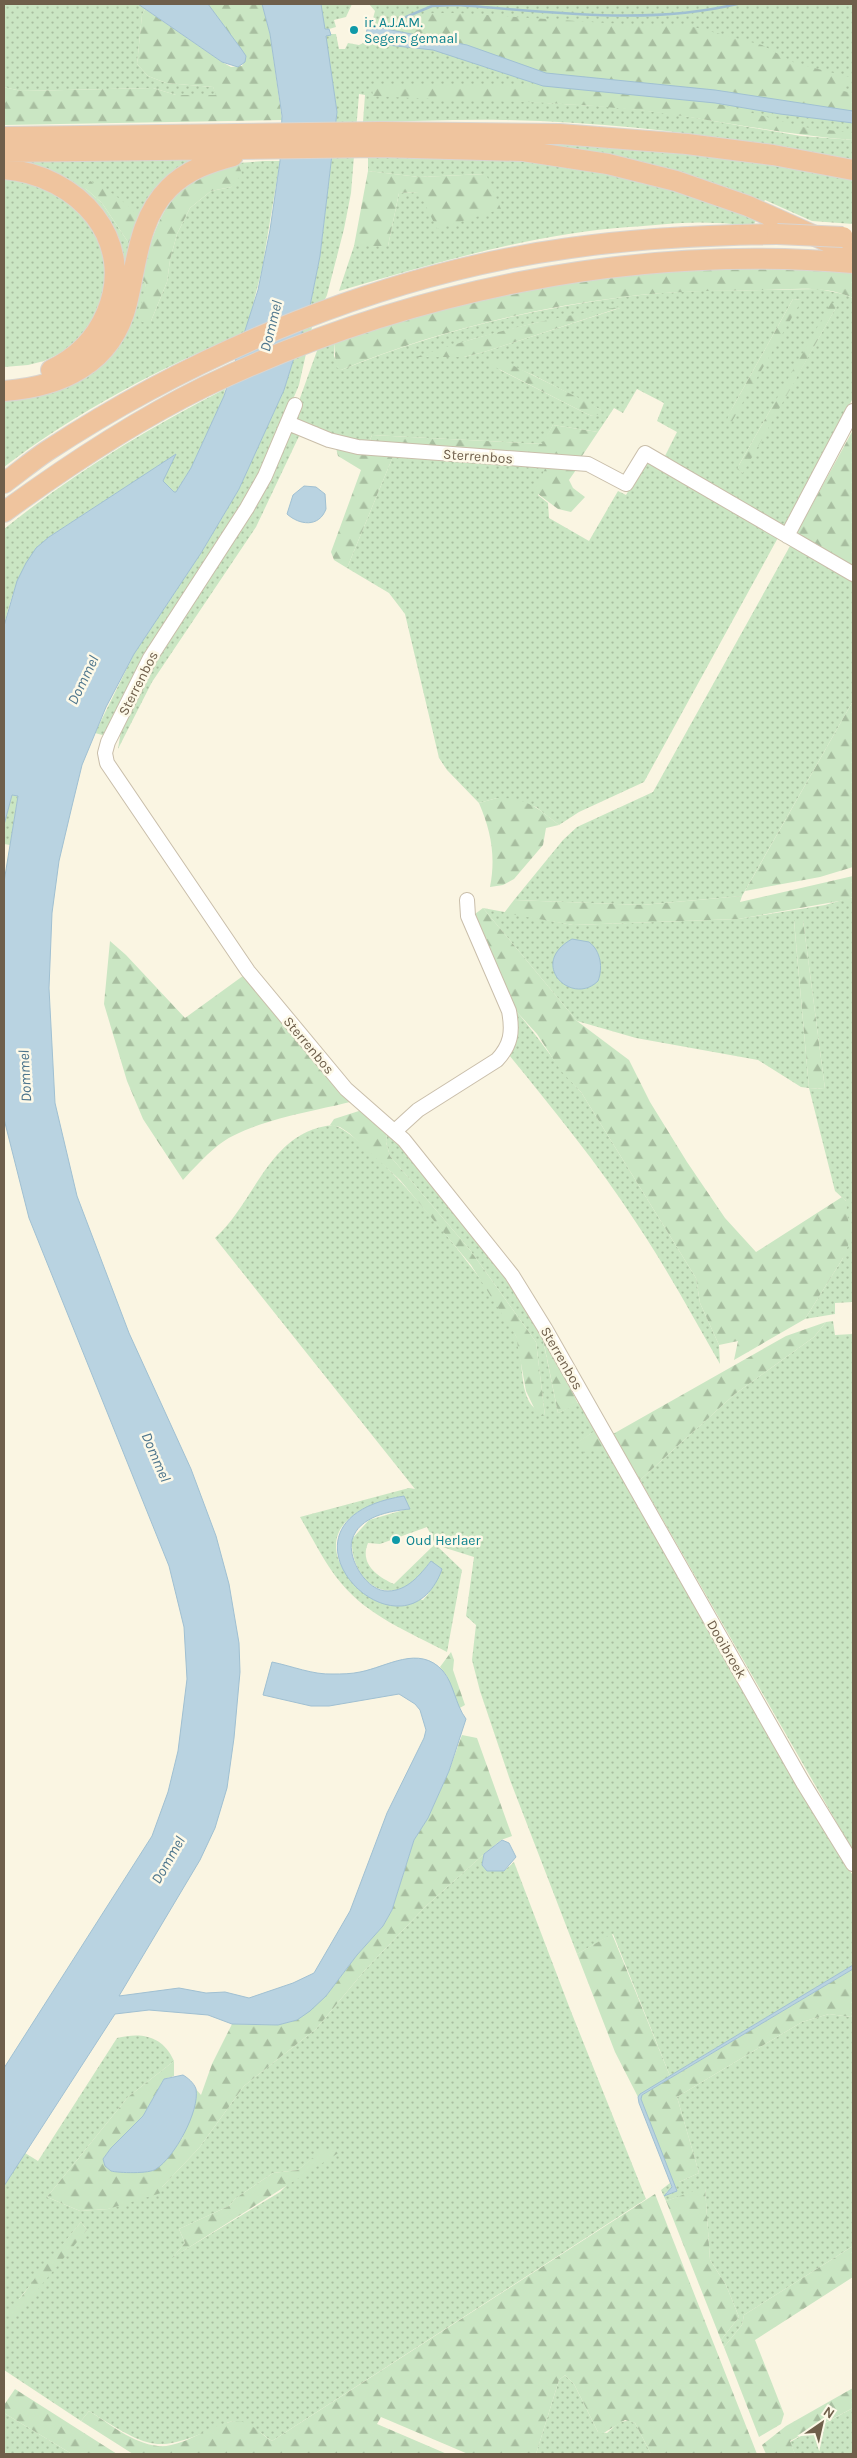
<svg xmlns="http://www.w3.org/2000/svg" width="857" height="2458" font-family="Karla,sans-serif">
<defs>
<pattern id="grass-dots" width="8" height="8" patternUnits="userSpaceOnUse" patternTransform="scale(1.25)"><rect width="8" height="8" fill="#cae6c3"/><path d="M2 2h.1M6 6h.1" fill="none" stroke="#a8bea0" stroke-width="1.8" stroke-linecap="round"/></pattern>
<pattern id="forest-firs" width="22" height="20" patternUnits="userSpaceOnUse" patternTransform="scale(1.25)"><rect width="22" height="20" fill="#cae6c3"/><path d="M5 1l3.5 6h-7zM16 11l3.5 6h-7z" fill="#a8bea0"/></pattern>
</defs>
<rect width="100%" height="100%" fill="#faf5e2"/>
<path fill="url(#grass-dots)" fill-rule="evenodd" d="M4,4H138L145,9L142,15L137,64L148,76L166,83L213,87L217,95H176L153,88L21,91L4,87Z
M320,4H352L346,17L334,20L336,27L329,29L330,34H336L339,49H345L348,43L359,45L368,41L364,35L371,26L375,11L369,4H853V137L729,113L478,99L614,107L673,114L801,136L853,140V161C738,138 621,122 503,120C457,119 410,122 363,122L365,95L359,94L351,193L344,229L327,295L312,327L299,385L262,473L106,736L95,733L134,654L201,553L239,489L284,390L310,306L320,256L337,112Z
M501,142H575L734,157L853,177V224L812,221L765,200L762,205Z
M206,158L143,222L85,188L102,203L134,251L122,296L106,227L4,160Z
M368,158C444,158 521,157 596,171C651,181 704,200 757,217L754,225C741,226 729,223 716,223C688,221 657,225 629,227C532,234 431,264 339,291L354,246H388L399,193L419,192L485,174L419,177L368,171Z
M265,161H280L262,269L246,332C162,367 77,411 4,467V395L40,392L140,278L146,283L145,290L151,321L167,282L170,260L177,234L190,208L211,191L231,187L238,163Z
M4,173L50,188L90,221L105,258L106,283L98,312L84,338L61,353L44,361L28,365L4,367Z
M819,289L843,294L853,298V398L786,525L781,529L664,458L677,432L657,421L664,403L637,389L623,413L614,408L598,432L553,425L543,444L372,435L368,445L348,442L295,419V412L318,348L334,342V356L341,370C431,333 526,310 623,297C688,288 754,291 819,289ZM793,299L801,300L727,417L729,414ZM838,304L742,473L739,465L772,407ZM620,308L484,352L464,357H418L473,339L535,323ZM495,359L533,375L601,410L592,416L585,413L500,370Z
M225,389L224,396L191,468L176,492L174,493L163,481L175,455L49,537C22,560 12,593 4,626V529C71,475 148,428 225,389Z
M293,431L301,432L256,527L152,682L118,749L121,730L149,672L289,435Z
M394,454L548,463L538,495L548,503L549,518L589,541L618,491L626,495L648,458L780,534L644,782L579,812L559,825L536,807L497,798L479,803L447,770L439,758L405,614L389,593L347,568Z
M790,546L853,581V701L742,896L642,905L514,900L563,840L577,827L653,792Z
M12,795L18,796L10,845L4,844V825Z
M853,897V1302L835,1303V1314L805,1319L843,1258L846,1201L835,1191L809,1088L801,1087L758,1060L636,1038L577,1021L483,908L573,925L738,919L825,905ZM803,920L825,1089H824L809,1088L794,921Z
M516,1011C539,1037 557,1067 581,1092L696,1278L700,1303L719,1345L720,1364C693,1317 667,1269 637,1224C599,1165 553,1109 509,1055C518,1040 519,1029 516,1011Z
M333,1125C374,1137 499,1294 516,1336C524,1357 519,1384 530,1403C533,1408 540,1412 545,1416L536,1342L470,1250L390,1156L386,1142L387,1131L496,1257L544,1331L543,1340L558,1413L578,1403L552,1347L598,1429L577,1443L608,1447L853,1876V1965L670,2076L613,1934L577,1954L510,1780L480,1691L472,1660L476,1625L466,1616L474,1557L436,1545L462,1570L447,1652C409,1632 368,1616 341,1583C325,1564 313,1539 300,1517L409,1488L415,1489L215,1238C256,1201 269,1131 333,1125ZM404,1496L407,1509L369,1520L352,1539C350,1568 372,1600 403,1588C415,1583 423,1571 431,1561L441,1573L428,1594L423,1600L356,1587C351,1579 343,1570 339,1561C323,1519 374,1501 404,1496ZM427,1527L435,1544L394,1584C378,1577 359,1564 368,1543L380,1544Z
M833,1321L835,1335L853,1334V1851L640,1480L735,1394L814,1337L826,1322Z
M484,1854L482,1865L487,1871H504L514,1862L570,2009L646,2199L272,2441C258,2431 247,2420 229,2422C157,2453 156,2453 89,2411L81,2421L4,2370V2186L25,2153L38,2161L117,2038C142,2032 163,2036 174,2061L128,2097L47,2197L80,2211L108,2209L162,2187L199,2148L244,2086L316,2029L365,1970L425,1907ZM317,2155L280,2192L173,2257L185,2243L179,2229L229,2206L236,2198L273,2173L298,2170ZM81,2222L87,2230L19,2299Z
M853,2013V2246L744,2315L742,2325L724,2347L721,2340L739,2317L726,2285L710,2260L705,2188L666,2201L661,2190L670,2183L672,2189L665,2193L677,2191L673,2182H679L699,2173L677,2097L802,2022L829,2014L851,2017Z
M565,2375L574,2384L598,2432L607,2433C616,2425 623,2417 635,2423L651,2454H536L559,2380Z
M853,2408V2454H795L790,2442Z
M4,2413L72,2454H4Z"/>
<path fill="url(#forest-firs)" d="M208,4H262L270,34L282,120L4,125V87L21,91L153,88L176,95H216L213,87L166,83L148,76L137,64L142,15L145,9L222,62L231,67L242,66L246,56Z
M433,13H456L652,26L682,24L762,45L795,63L853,78L838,90L853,93V111L715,90L546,73L467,45L394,29L402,21H408Z
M375,86H543L715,103L803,127L853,133V140C773,134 696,115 616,108C535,100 454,101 373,96L372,88Z
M238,163L242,174L231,187L211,191L190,208L177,234L170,260L167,282L151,321L148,323L142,322L138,317L146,283L140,278C151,241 162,197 197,176C208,169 225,167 238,163Z
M368,171L419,177L486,174L501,209L437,229L419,192L399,193L388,246H354Z
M90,181C111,191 128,203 143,222L134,251L102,203L85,188Z
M778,266L853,270V298C824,284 788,290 756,290C712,291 667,291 623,297C526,309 431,333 341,370L336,367L334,342L438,307L599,275Z
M793,299L802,300L731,423L727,420L729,414Z
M831,303L838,304L743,473L737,469L739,465Z
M625,306L484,352L464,357H416C484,333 554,317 625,306Z
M495,359H500L589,403L601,410L600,414L592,416L585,413L487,363L489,360Z
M553,425L598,432L580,459L368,445L372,435L542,444Z
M853,430V568L796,534Z
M335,444L394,454L347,568L334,560L331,552L361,470L338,456Z
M548,463L578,467L569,480L573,488L585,497L571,512L558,509L534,491Z
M853,701V867L820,877L745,891Z
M497,798C525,797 538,808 559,825L546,828L543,845L514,879L503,885L490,887C496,856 491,831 479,803Z
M853,876V897L845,900L738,919L573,925L504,913L514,900L642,905L742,896L740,902Z
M483,908L577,1021L629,1060L650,1102L687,1162L725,1218L756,1252L842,1197L846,1201L850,1235L848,1246L843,1258L805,1319L734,1360L738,1341L719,1345L700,1303L696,1278L581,1092L561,1071L537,1034L516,1011L475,914Z
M803,920L825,1089L809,1088L794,920Z
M110,941L126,955L185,1018L247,973L354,1101C316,1111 246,1121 216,1147C204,1157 193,1169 183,1180L143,1119L127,1081L104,1004Z
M362,1110L387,1131L386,1142L390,1156L470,1250L536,1342L545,1416H538L526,1391L516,1336L471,1265L400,1180L349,1133L340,1127L330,1125L334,1119Z
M826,1322L814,1337L735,1394L640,1480L613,1434L786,1336Z
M544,1331L578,1404L558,1413L543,1339Z
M598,1429L608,1447L584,1453L576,1443Z
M451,1652L454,1660L453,1670L465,1705L458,1709L447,1676L440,1667Z
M462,1735L477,1738L512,1836L501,1840L484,1854L425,1907L365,1970L316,2029L244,2086L199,2148L162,2187L161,2193L108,2209L80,2211L47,2197L128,2097L174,2061V2076L164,2079L143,2116L111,2148L103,2159L105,2166L111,2171L128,2172L182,2139L195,2100V2088L201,2095L212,2064L232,2024L278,2025L297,2020L326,1996L357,1955L383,1926L392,1910L414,1840L428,1818L449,1771Z
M612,1934L670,2076L638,2097L615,2052L577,1954Z
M853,1969V2013L851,2017L829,2014L802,2022L677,2097L699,2173L679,2182H673L640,2098L642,2095Z
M322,2150L340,2152L172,2258L185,2243L179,2229L229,2206L236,2198L273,2173L298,2170Z
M705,2187L710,2260L726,2285L739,2317L721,2340L666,2201Z
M655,2194L757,2454H651L635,2423L625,2420L602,2434L598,2432L574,2384L565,2375L559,2380L536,2454H468L381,2417L377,2424L447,2454H133L81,2421L89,2411C110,2424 132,2443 158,2446C186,2449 220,2416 243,2422C253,2424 263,2436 272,2441Z
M81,2222L87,2230L14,2318L9,2314L38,2274Z
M853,2246V2277L755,2340L784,2414L781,2424L759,2437L724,2347L742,2325L744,2315Z
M853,2388V2408L790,2441L795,2454H766L762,2445L786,2426Z
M15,2389L117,2454H72L4,2413V2405Z"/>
<path fill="#b9d3e1" stroke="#a0c0d2" d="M138,4H208L242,50L246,56L245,62L238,67L222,62Z
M262,4H321L325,29H329L331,35L326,36L337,112L320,256L310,306L284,390L239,489L201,553L134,654L106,707L82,765L72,806L59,861L52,913L49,988L55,1103L77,1196L129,1333L191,1469L216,1536L229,1584L239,1643L240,1672L234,1738L227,1788L215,1828L200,1860L119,1996L179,1988L206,1993L225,1992L249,1998L293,1983L314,1973L350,1911L387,1813L424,1738L426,1730L420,1710L415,1704L399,1694L329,1706H311L263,1695L272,1662C292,1666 313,1675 333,1674C341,1674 351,1674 360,1672C387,1667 419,1644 443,1671C454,1684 455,1704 466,1719L449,1771L428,1818L414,1840L392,1910L383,1926L357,1955L326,1996L310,2011L297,2020L278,2025L232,2024L208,2015L149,2010L115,2014L4,2186V2068L152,1836L168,1792L178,1751L187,1679L184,1627L169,1566L29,1218L4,1119V882L18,796L12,795L4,825V626L17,581L26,563L36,548L49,537L176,454L163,481L174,492H176L191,468L224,396L258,290L270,230L280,161L282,116L270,34Z
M371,26L467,45L546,73L715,90L853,111V123L780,114L715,103L543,86L433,50L369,43L366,36L367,29Z
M304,486L316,487L325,494L326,509C319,528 299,525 287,514L293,495Z
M572,939L589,942C601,951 603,968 598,981C572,1007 527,964 572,939Z
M404,1496L410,1509C390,1511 359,1516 352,1540C347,1559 367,1592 388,1591C407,1591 420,1575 431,1561L442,1569L441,1572C400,1673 253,1520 404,1496Z
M502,1840L509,1843L516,1857L504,1871H487L482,1865L484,1854Z
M853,1965V1969L642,2095L641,2099L677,2191L664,2196L672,2187L639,2103L638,2097L640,2094Z
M183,2075C188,2078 194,2083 196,2089C200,2111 174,2158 156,2169C150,2174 118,2173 111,2171L105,2166L103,2159L111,2148L143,2116L164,2079Z"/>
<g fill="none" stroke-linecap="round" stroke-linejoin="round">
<path stroke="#a0c0d2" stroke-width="2.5" d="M406,17L432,6L456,5C549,11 645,26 737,4"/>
<g stroke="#c9beaa" stroke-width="16">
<path id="minor" d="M295,405L265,476L247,508L150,658L108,742L105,753L107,763L248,971L346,1089L404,1140L512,1275L546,1330L802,1781L853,1864
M288,423L329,440L358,447L588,464L626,484L645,453L853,574
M787,536L853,411
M395,1131L418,1110L497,1060C511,1045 513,1032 509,1011L468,916L467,900"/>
</g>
<g stroke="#dad5d0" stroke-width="22">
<path id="highway" d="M4,137L381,132L560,134L687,144L773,155L853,170
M4,152L380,147L523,151L608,164L676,181L748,206L853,253
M4,169C78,175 138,240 106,314C95,340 76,358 51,370
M4,391C61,387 112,364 127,303C137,263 138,219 169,188C187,170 210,162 233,156
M4,483C18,473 32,461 47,451C201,350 387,273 570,248C638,238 707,235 777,234
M4,512C67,466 133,422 204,387C404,291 632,244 853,263"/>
</g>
<use href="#minor" stroke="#fff" stroke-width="14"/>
<use href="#highway" stroke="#efc49e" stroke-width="20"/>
<g stroke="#dad5d0" stroke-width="22" stroke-linecap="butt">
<path id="highway-bridge" d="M777,234L843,237"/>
</g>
<use href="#highway-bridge" stroke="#efc49e" stroke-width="20"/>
</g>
<g fill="#0f9aa8" stroke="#fdf9e8" stroke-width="2">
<circle cx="354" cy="30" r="5"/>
<circle cx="396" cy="1540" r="5"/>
</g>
<g text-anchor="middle" stroke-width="5" stroke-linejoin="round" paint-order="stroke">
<g font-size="14" fill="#0d838f" stroke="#fdf9e8" text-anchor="start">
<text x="364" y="27">ir. A.J.A.M.<tspan x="364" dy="16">Segers gemaal</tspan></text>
<text x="406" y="1545">Oud Herlaer</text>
</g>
<g font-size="14" fill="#6f5f4b" stroke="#fdf9e8">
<text transform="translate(478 456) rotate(4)" y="5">Sterrenbos</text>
<text transform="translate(138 683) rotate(-63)" y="5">Sterrenbos</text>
<text transform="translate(309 1045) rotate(50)" y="5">Sterrenbos</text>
<text transform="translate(562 1358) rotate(60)" y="5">Sterrenbos</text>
<text transform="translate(727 1649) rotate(60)" y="5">Dooibroek</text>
</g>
<g font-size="15" font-style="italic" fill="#4e768d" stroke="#fdf9e8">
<text transform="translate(271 326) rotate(-76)" y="5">Dommel</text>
<text transform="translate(83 680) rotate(-64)" y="5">Dommel</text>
<text transform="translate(25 1076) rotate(-93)" y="5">Dommel</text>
<text transform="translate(156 1457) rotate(67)" y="5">Dommel</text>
<text transform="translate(168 1860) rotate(-60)" y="5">Dommel</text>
</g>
</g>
<rect width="857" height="2458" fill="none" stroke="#6f5f4b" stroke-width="10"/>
<g transform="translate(822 2423) rotate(34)" stroke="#fdf9e8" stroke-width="4" paint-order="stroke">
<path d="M0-4L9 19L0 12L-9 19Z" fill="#6f5f4b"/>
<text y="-8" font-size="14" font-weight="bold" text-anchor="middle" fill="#6f5f4b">N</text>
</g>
</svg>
